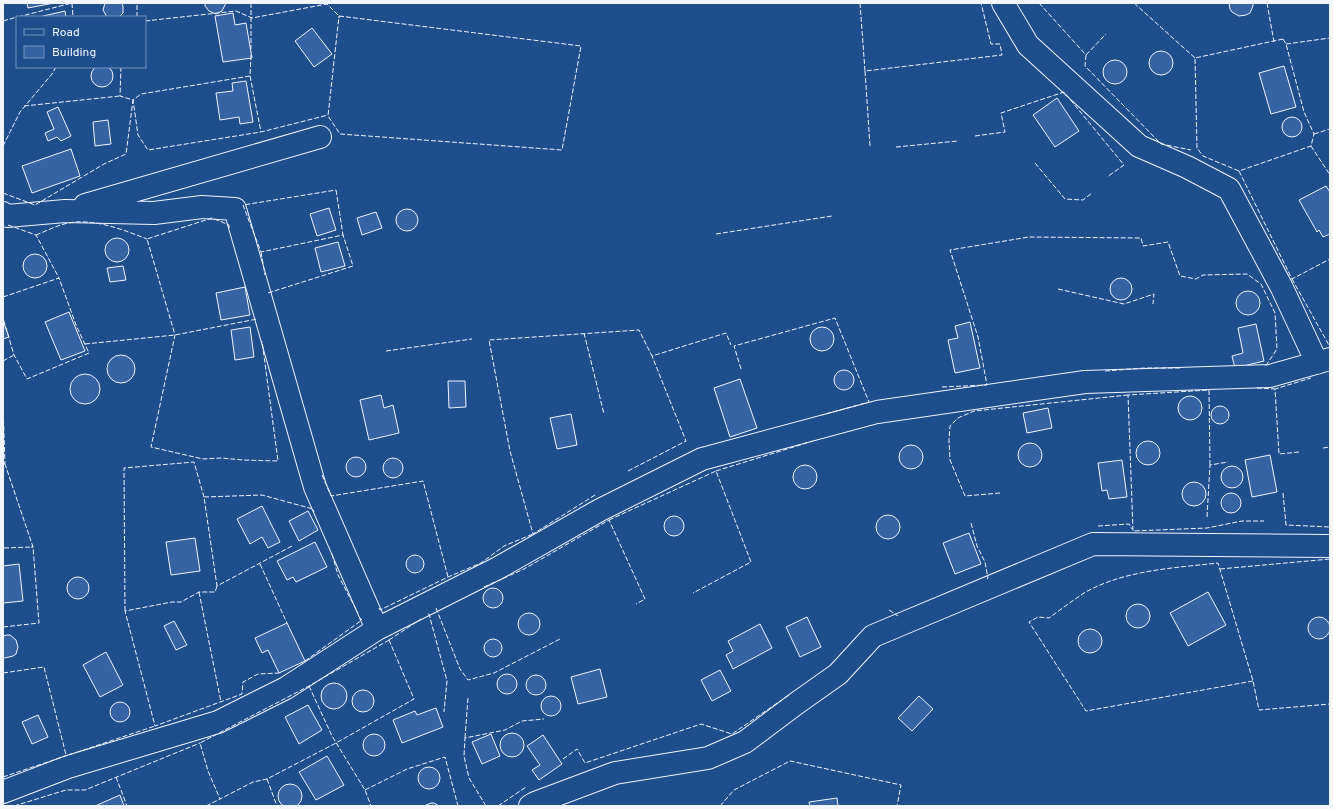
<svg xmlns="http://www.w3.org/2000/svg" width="1333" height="809" font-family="Overpass,sans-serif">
<rect width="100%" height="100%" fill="#1f4e8c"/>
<path fill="#3563a3" stroke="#f2f6ff" d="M27,3H54L28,8Z
M105,3H122L123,6V13L119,17H107L103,10Z
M205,3H226L222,11L216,14L209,11L205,6Z
M1229,3H1253V6L1250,13L1246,15L1239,16L1232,12L1230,9Z
M65,11L66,17H39Z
M233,13L235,25L246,23L252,58L223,62L215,16Z
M312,28L332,54L314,67L295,41Z
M1149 63a12 12 0 1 1 24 0a12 12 0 1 1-24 0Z
M1103 72a12 12 0 1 1 24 0a12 12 0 1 1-24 0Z
M91 76a11 11 0 1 1 22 0a11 11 0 1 1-22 0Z
M1284,66L1296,107L1271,114L1259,73Z
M246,81L253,122L240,124L239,117L220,120L216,93L233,91L232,83Z
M1057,98L1079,131L1055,147L1033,115Z
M58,107L71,136L61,141L57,137L48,141L45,133L54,129L47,112Z
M1282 127a10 10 0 1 1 20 0a10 10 0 1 1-20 0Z
M108,120L111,144L95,146L93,122Z
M71,149L80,176L32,193L22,166Z
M1326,186L1330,192V234L1323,237L1319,230L1317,232L1299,200Z
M329,208L336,230L317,236L310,214Z
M396 220a11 11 0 1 1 22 0a11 11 0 1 1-22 0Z
M376,212L382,228L362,235L357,218Z
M105 250a12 12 0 1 1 24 0a12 12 0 1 1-24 0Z
M338,242L345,266L321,272L315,248Z
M23 266a12 12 0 1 1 24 0a12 12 0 1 1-24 0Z
M123,266L126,280L110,282L107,268Z
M1110 289a11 11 0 1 1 22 0a11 11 0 1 1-22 0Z
M245,287L250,315L221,320L216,293Z
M1236 303a12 12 0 1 1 24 0a12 12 0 1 1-24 0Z
M69,312L85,351L61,360L45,322Z
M3,321L9,337L3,339Z
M970,322L980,368L955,373L948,340L958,338L955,326Z
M1256,324L1264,361L1235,368L1232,356L1243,353L1238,328Z
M810 339a12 12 0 1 1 24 0a12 12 0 1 1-24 0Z
M250,327L254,357L235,360L231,330Z
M107 369a14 14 0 1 1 28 0a14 14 0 1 1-28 0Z
M834 380a10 10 0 1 1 20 0a10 10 0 1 1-20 0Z
M70 389a15 15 0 1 1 30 0a15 15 0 1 1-30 0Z
M740,379L757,428L730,437L714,388Z
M448,381H465L466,407L449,408Z
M381,395L384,408L393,405L399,433L369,440L360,400Z
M1178 408a12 12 0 1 1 24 0a12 12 0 1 1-24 0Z
M1211 415a9 9 0 1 1 18 0a9 9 0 1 1-18 0Z
M1048,408L1052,428L1027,433L1023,413Z
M571,414L577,445L557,449L550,418Z
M1136 453a12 12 0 1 1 24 0a12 12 0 1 1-24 0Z
M1018 455a12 12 0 1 1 24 0a12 12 0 1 1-24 0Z
M899 457a12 12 0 1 1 24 0a12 12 0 1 1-24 0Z
M1270,455L1277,492L1252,497L1245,460Z
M346 467a10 10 0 1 1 20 0a10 10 0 1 1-20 0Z
M383 468a10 10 0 1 1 20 0a10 10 0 1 1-20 0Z
M1122,460L1127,497L1109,499L1107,490L1102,491L1098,463Z
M793 477a12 12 0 1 1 24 0a12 12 0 1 1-24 0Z
M1221 477a11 11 0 1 1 22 0a11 11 0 1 1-22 0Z
M1182 494a12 12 0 1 1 24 0a12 12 0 1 1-24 0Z
M1221 503a10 10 0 1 1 20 0a10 10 0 1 1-20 0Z
M262,506L280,542L268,548L262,537L250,544L237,519Z
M308,511L318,530L299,541L289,521Z
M876 527a12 12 0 1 1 24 0a12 12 0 1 1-24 0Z
M664 526a10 10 0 1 1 20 0a10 10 0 1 1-20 0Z
M969,533L981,564L955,574L943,543Z
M195,538L200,571L171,575L166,542Z
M315,542L327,567L296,582L293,577L287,580L277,561Z
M406 564a9 9 0 1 1 18 0a9 9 0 1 1-18 0Z
M19,564L23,601L3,603V566Z
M67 588a11 11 0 1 1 22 0a11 11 0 1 1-22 0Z
M483 598a10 10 0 1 1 20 0a10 10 0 1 1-20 0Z
M1208,592L1226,625L1188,646L1170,613Z
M1126 616a12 12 0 1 1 24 0a12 12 0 1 1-24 0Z
M518 624a11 11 0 1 1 22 0a11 11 0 1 1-22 0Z
M1308 628a11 11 0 1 1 22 0a11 11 0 1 1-22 0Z
M807,617L821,647L800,657L786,627Z
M174,621L187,645L176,650L164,626Z
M287,623L305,661L279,673L268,650L262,653L255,638Z
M760,624L772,648L733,669L726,655L733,651L728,641Z
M1078 641a12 12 0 1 1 24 0a12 12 0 1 1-24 0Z
M7,635H10L16,640L18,647L16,654L13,656L5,658L3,657V636Z
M484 648a9 9 0 1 1 18 0a9 9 0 1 1-18 0Z
M106,652L123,685L100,697L83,665Z
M600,669L607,697L578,704L571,677Z
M720,670L731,691L712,701L701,680Z
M497 684a10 10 0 1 1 20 0a10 10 0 1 1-20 0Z
M526 685a10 10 0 1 1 20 0a10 10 0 1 1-20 0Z
M321 696a13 13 0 1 1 26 0a13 13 0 1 1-26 0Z
M352 701a11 11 0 1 1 22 0a11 11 0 1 1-22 0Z
M919,696L933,709L912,731L898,718Z
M541 706a10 10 0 1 1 20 0a10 10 0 1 1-20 0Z
M110 712a10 10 0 1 1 20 0a10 10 0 1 1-20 0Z
M308,705L322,730L299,744L285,717Z
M436,708L443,727L402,743L393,720L415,711L417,715Z
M38,715L48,737L32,744L22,722Z
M500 745a12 12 0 1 1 24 0a12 12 0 1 1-24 0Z
M491,734L500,756L482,764L472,742Z
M363 745a11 11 0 1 1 22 0a11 11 0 1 1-22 0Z
M543,735L562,764L539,780L532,770L540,765L527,746Z
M327,756L344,785L316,800L299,772Z
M418 778a11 11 0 1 1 22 0a11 11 0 1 1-22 0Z
M278 796a12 12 0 1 1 24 0a12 12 0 1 1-24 0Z
M120,795L124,806H95Z
M837,798L838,806H810L809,802Z
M431,803H434L439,806H424Z"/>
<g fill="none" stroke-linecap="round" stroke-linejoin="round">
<g stroke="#f2f6ff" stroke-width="24">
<path id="minor" d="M1003,3L1028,45L1139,146L1187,167L1229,189L1282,288L1317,363
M85,205L320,137
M3,213L7,216L65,211L154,213L202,207L235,209L315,487L377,629
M3,792L68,767L218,722L286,688L377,629L498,568L600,510L702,459L877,412L1085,382L1270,376L1330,359
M530,806L535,803L615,773L708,758L745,742L797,703L838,674L873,636L1093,544L1330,546"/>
</g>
<use href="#minor" stroke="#1f4e8c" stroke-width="22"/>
<path stroke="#f2f6ff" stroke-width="1" stroke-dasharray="5 2" stroke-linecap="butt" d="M72,3L73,17
M251,3V49
M860,3L865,71L1002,55L1000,44H991L981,3
M1039,3L1086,55L1085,66L1161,144L1191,150
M1134,3L1195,58
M1267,3L1274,42
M339,16L581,46L562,150L340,134L328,116Z
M18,17L72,3
M137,17V3
M3,21L17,17
M145,21L236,11L252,18L327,4L339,16V18
M1283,39L1286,44L1304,112L1314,134L1311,146L1239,171L1203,156L1197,148L1195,58Z
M1286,44L1330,38
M251,55L250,76L261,132L328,115
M1086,55L1106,34
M865,71L870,146
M250,76L141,94L133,100L138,135L148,150L261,132
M24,106L120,96
M1314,134L1330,129
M975,136L1005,132L1001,113L1064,92L1124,165L1107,177
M3,146L20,112L52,74L56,67
M1311,146L1330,175
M896,147L958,141
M1035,163L1065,199L1083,200L1092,193
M1239,171L1292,279L1330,259
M336,190L343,235L261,252L243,205Z
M3,193L35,205L104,164L126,154L133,100L120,96L121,67
M8,225L36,235L59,278H58
M229,228V225L212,218L147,239L175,335L151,447L203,459L221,458L243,460L278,461L262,341
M716,234L832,216
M36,235C46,231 58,225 68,223C94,218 124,230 147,239
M261,252L265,275
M1292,279L1330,347
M1058,289L1124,304L1154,294L1153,304
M268,293L353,266L343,235
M3,297L59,278L76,325L89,353L27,379L14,355L3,318
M584,333L604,414
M85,344L175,335L257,319
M386,351L472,339
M3,361L14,355V354
M741,369L734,346L835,318L869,402L822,415
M1105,371L1145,368H1181
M942,387L987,385L978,337L950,250L1029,237L1141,238L1143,246L1168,242L1180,276L1196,279L1203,275L1247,274L1261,284L1275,313L1277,349L1265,367
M1257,388L1275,389
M3,405L5,464L3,463L5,464L33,547L3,548
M1323,448L1330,447
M1299,452L1279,454L1275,389L1311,378
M1210,465L1209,390L1128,395L1133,531L1207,528L1242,521H1264
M628,471L686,441L652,356
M716,471L813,441
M322,475L331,496L423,481L448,577
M1000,493L965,496L950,460L949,440L950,426L958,418L974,411L1128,395
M1283,493L1286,525L1330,527
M595,495L533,534L510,451L489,340L639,330L652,356L726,333L731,345
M1207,517L1210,465L1228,462
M609,520L716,471L751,562L693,593
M971,523L977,546L985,562L988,578L987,579
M1098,526L1129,524L1132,529
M292,546L217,586L204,497L262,495L313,509L314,512
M332,554L338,575L358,613
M260,564L287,623
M1220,569L1330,559
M217,586L215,592H199L181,602H172L125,611L155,726L242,694L243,682L258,674L279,673
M484,587L524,569L609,520L645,599L636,604
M199,592L221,702
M379,608L380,610L448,577L481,563L504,546L533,534
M436,608L460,669L468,680L494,673L560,639
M889,610L898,616
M125,611L124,468L194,462L204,497
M428,614H429L447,681L444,712
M3,627L39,623L33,547H31
M389,640L414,699L336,743L267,779L253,782L220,799L208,771L200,743L309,686Z
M389,640L421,619
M305,661L362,620L360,618
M3,673L44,667L66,755
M1253,681L1086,711L1029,622L1038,617L1049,618C1060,610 1072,601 1084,593C1124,570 1174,568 1218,563L1253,681L1259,710L1330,704
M309,686L332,736L365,790L371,806
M465,738L468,698
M563,759L577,749L585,763L701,724L732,734L789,695
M3,777L155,726
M116,777L127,806
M267,779L277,806
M365,790L407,769L445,757L458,806
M14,806L66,790H85L200,743
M206,806L220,799
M486,806L469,778L464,756L465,738L505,730L522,721L544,719
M498,806L526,787
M720,806L734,790L790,761L901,785L897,806"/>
</g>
<rect width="1333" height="809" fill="none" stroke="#f2f6ff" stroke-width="8"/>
<rect x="16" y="16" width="130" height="52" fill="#1f4e8c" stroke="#7391ba"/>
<rect x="24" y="29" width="20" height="6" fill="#1f4e8c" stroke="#7391ba"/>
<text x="52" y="36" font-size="12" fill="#f2f6ff">Road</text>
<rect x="24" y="46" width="20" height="12" fill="#3563a3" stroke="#7391ba"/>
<text x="52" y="56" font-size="12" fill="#f2f6ff">Building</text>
</svg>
